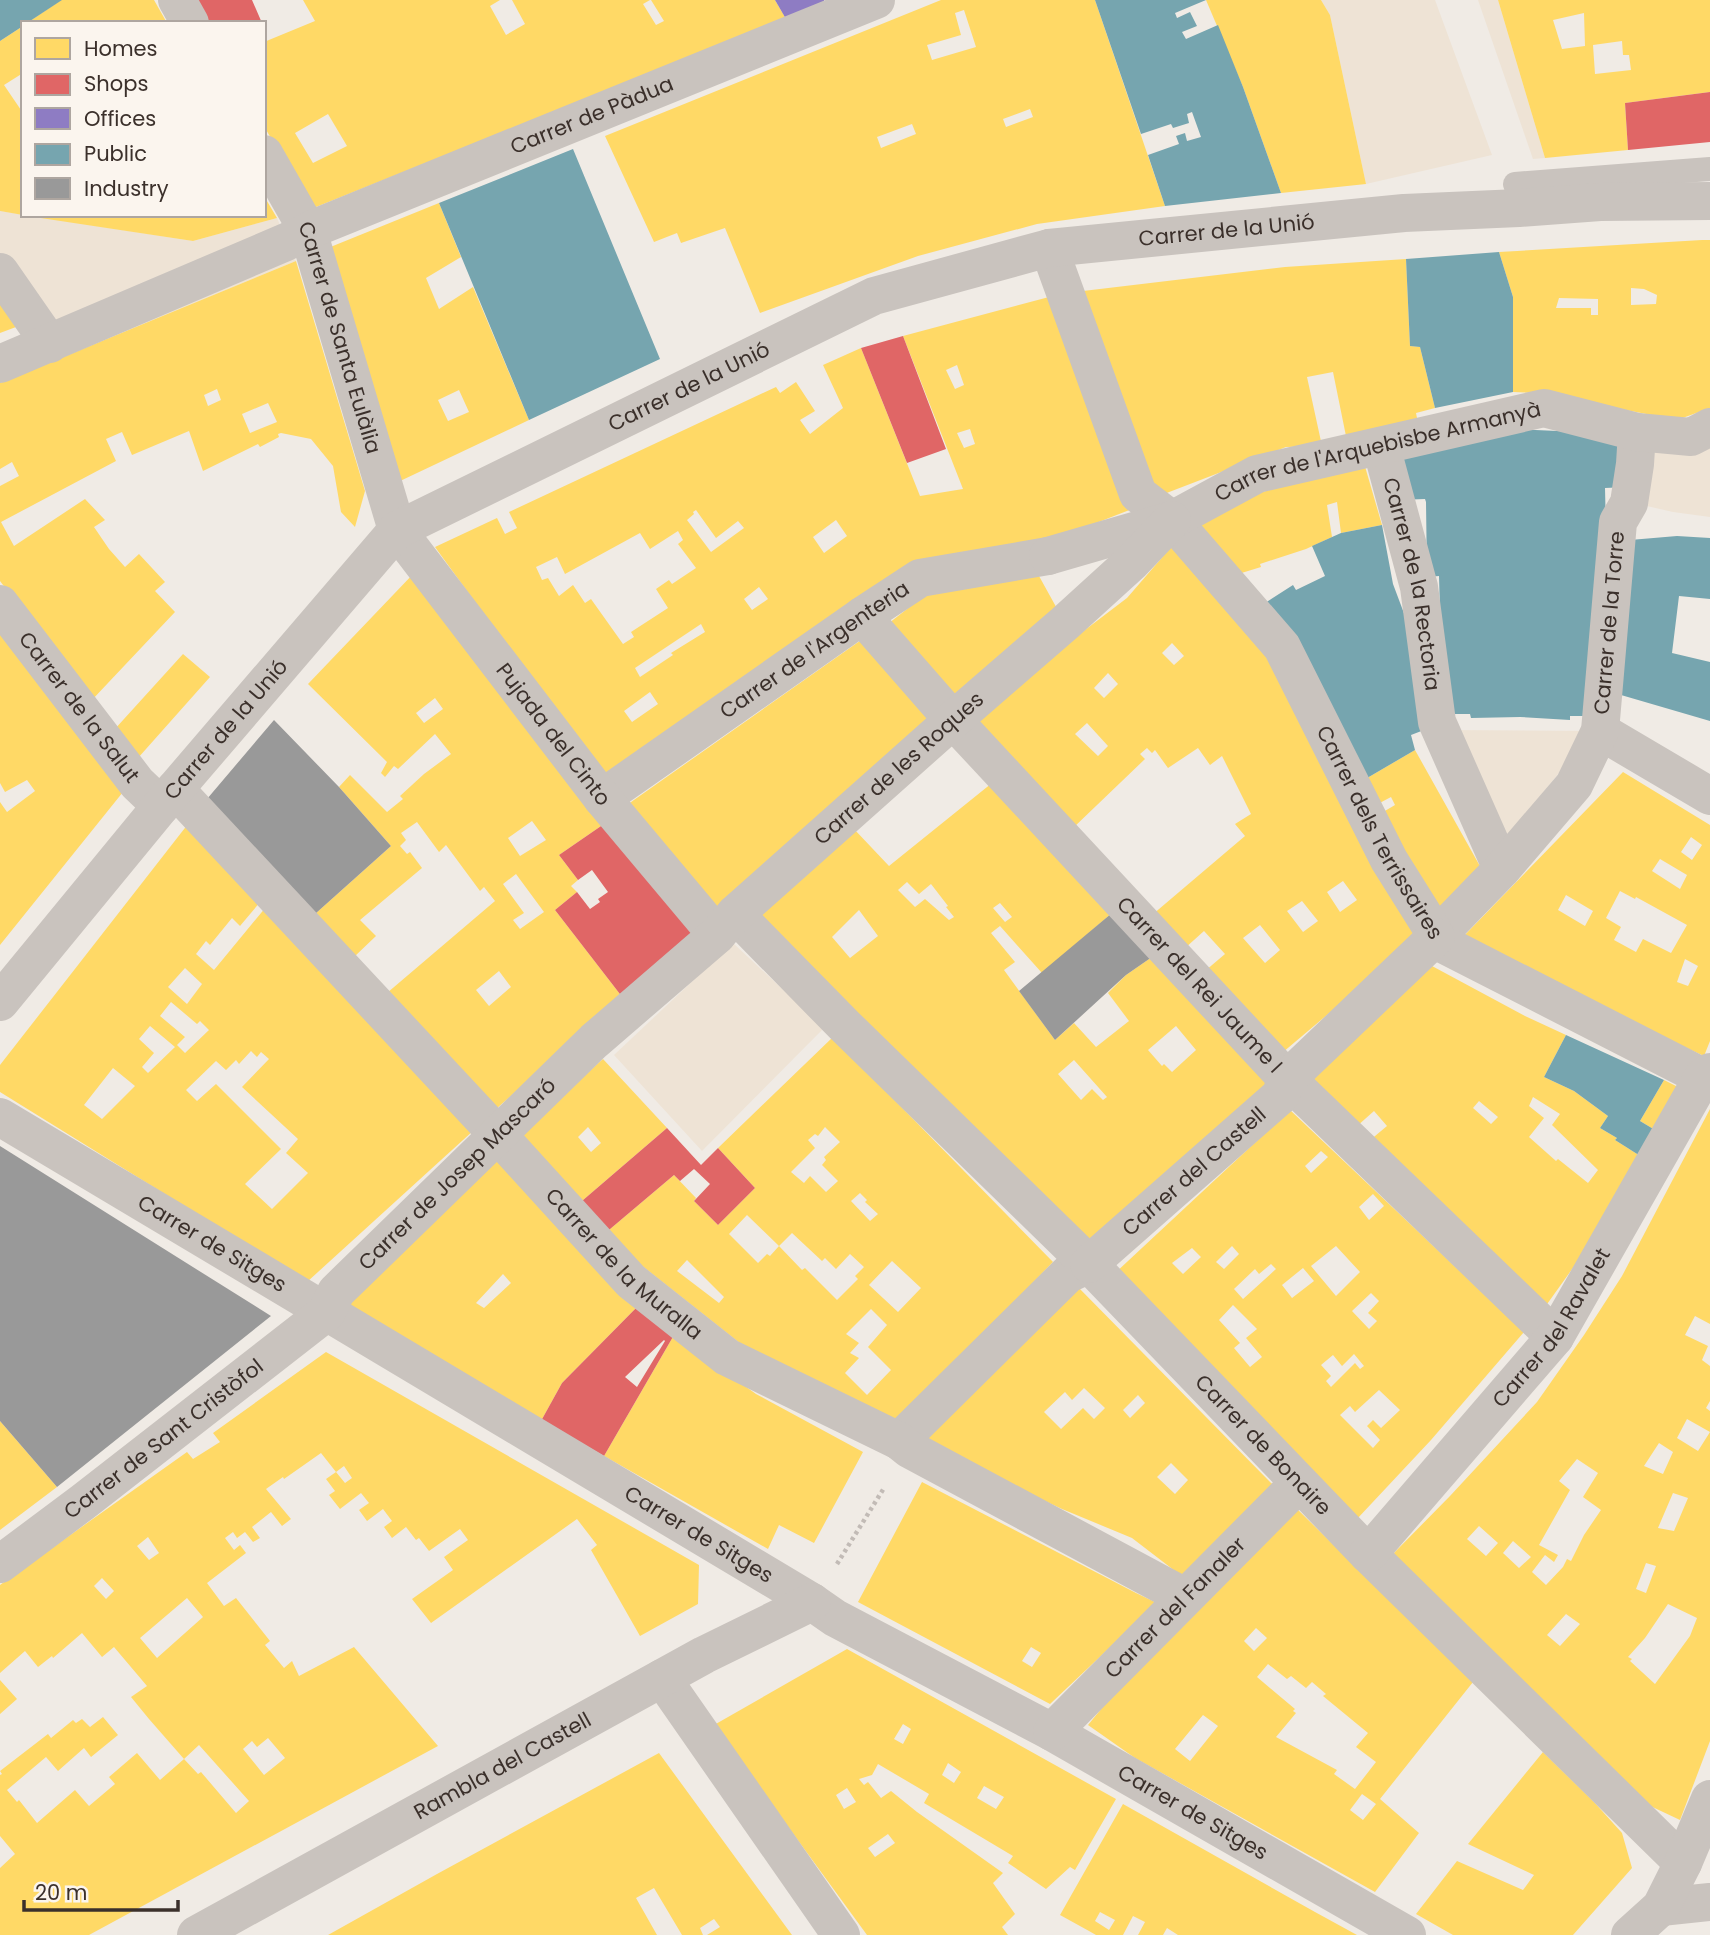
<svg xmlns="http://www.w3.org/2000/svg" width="1710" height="1935" font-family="Poppins,sans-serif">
<rect width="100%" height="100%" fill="#f0ebe5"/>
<path fill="#eee3d5" d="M1321,0H1435L1492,155L1366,184L1330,15Z
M1478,0H1498L1545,158L1533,159Z
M0,211L193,241L277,218L296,261L46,364L0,303Z
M1710,435V517L1673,512L1638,504L1646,442Z
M1440,730L1593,731L1490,858Z
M733,943L824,1028L702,1151L614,1055Z"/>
<path fill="#ffd966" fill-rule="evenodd" d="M61,0H154L167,23H27Z
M303,0H500L490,6L506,35L525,24L512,0H650L643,4L656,25L664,21L651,0H775L786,19L311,209L264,126V42L315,21ZM328,114L347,146L313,163L295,133Z
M941,0H1095L1165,206L1037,224L918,256L760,313L725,228L681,243L677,233L654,242L605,136ZM964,10L976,47L932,60L927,45L961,35L955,13ZM1030,109L1033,117L1006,127L1003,119ZM912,124L916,134L881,148L877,137Z
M1206,0H1321L1330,15L1366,184L1281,193L1243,87Z
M1498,0H1710V92L1625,103L1628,150L1545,158ZM1584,13L1585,46L1562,49L1553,20ZM1622,41L1623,55H1629L1631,70L1595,74L1593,45Z
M23,26V73L4,85L23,113V215L0,211V41Z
M264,196L277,218L193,241L34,217V215H264Z
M439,203L461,257L426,278L439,309L473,287L529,420L398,482L328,248ZM459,390L469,412L448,421L438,400Z
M1702,240H1710V408L1677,420L1539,393L1513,392V297L1499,252ZM1631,288L1644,289L1657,295L1656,304L1631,305ZM1559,298L1598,299V315H1591V308H1556Z
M1406,259L1410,346L1420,347L1435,408L1416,413L1417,418L1347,441L1333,372L1307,377L1322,446L1286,447L1151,499L1083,291L1285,267Z
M296,261L365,491L355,527L341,512L333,466L311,439L281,433L278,434L279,437L260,447L258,444L203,471L189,431L132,455L122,432L106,439L116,461L1,522L14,546L85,499L105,520L94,527L109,549L125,567L139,554L165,582L155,591L175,612L91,701L0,581V486L19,476L12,462L0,469V383ZM217,389L221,400L208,406L204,395ZM268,403L277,422L250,433L242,414Z
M1049,297L1132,509L1050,541L989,555L608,785L435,547L497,518L505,534L517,528L509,512L776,387L780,393L796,382L815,411L800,420L810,434L843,408L823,365L861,348L920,496L963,489L903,336ZM957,365L964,385L955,389L946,370ZM970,429L975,444L964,448L957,433ZM696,510L716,538L738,521L744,528L711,552L687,520L694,514L693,512ZM836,520L847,536L824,553L813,537ZM678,531L683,540L678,544L696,568L672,584L669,580L656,589L668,608L631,632L634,637L623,644L591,599L585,603L573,585L559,596L548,578L542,580L536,567L557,557L565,574L640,533L650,549ZM759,587L768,599L752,610L744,599ZM701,624L705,632L671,653L673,655L640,677L635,668ZM650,692L658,704L632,722L624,711Z
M0,303L16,327L0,333Z
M1364,463L1382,525L1341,533L1337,502L1327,505L1332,537L1306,549L1260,564L1261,567L1235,575L1189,522L1241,498Z
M1172,546L1280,663L1418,938L1282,1053L1205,971L1225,954L1204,931L1184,949L1152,915L1245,836L1235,824L1251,814L1222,756L1210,765L1198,748L1168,768L1155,750L1152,753L1147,748L1140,754L1145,759L1072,829L968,719L1127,598ZM1172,643L1184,656L1174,665L1162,653ZM1108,673L1118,684L1104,698L1094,688ZM1087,723L1108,746L1098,756L1075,734ZM1343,881L1357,900L1340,912L1327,892ZM1302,901L1318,921L1303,932L1287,911ZM1260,925L1280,950L1265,963L1243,938Z
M415,572L604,824L559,855L578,880L571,886L577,892L555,910L623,998L496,1109L387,993L495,901L484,887L480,891L446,845L439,852L417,822L401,833L406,840L400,846L407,854L410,852L422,868L360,920L376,936L354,957L315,914L391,846L339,787L350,775L387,812L403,799L400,796L424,774L451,754L435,734L398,769L394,766L385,777L381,773L387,762L308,684ZM435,698L443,709L424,723L416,713ZM532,821L546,840L520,856L508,838ZM516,874L544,912L520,929L513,920L524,913L503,884ZM499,971L511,987L489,1006L476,990Z
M1039,576L1060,614L954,704L884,627L939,584Z
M0,632L123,792L0,945V802L7,812L35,791L27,780L5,792L0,783Z
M864,638L937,719L715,915L624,807Z
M183,654L210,677L138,758L114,730Z
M1415,750L1481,868L1436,911L1378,815L1395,805L1391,797L1374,806L1362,781Z
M1623,772L1710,825V1041L1704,1056L1457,943ZM1691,837L1702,845L1692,860L1681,852ZM1660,859L1687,875L1680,889L1652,871ZM1620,891L1635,899L1636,897L1687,925L1671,953L1643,939L1636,952L1614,940L1621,927L1606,918ZM1566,895L1593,911L1585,926L1558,910ZM1685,959L1698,966L1688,986L1677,982Z
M992,783L1112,913L1042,973L1000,926L991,933L1015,962L1004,970L1055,1040L1074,1023L1096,1047L1129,1021L1108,993L1126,975L1152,957L1269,1084L1087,1252L757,919L854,829L889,866ZM907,882L919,894L931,884L948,906L946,907L954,917L949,920L925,899L915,907L898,890ZM1000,903L1012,917L1005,922L993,908ZM859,910L878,936L850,958L832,937ZM1176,1026L1196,1050L1172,1072L1164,1064L1162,1066L1148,1050ZM1074,1060L1107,1097L1103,1100L1092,1089L1081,1100L1058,1074Z
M188,824L261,901L240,926L232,918L210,945L206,941L196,954L214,970L266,907L474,1130L307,1282L0,1092V1065ZM185,968L202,984L187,1004L168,987ZM171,1002L197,1024L200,1021L209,1030L185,1053L177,1045L185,1037L160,1016ZM150,1026L175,1047L148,1073L142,1067L154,1053L139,1039ZM251,1051L257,1057L261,1052L269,1059L242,1087L298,1139L286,1153L308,1173L272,1209L245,1184L281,1149L216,1084L197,1101L186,1090L216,1061L226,1070L236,1060L239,1064ZM113,1068L135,1086L102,1119L84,1105Z
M1432,966L1525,1016L1566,1035L1544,1077L1574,1091L1608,1116L1600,1128L1617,1138L1615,1140L1645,1159L1595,1237L1545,1307L1369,1141L1387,1126L1374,1111L1356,1127L1305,1080ZM1533,1097L1560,1114L1552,1125L1598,1170L1588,1183L1558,1159L1556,1161L1529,1137L1544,1118L1529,1106ZM1479,1101L1498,1117L1491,1124L1473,1108Z
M833,1037L1053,1262L893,1428L775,1371L603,1235L674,1175L696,1198L694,1201L718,1225L755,1188L718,1148ZM825,1127L840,1142L824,1157L826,1160L822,1165L838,1181L826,1192L810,1176L804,1183L791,1172L815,1148L808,1140L815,1134L818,1136ZM860,1193L867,1200L865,1202L878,1214L870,1221L851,1201ZM747,1215L779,1246L770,1256L767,1254L758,1263L729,1234ZM792,1233L822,1261L825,1258L836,1269L850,1254L864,1267L855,1276L858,1279L837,1300L805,1268L802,1270L779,1246ZM687,1260L724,1297L719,1303L677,1271ZM892,1261L921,1288L898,1312L869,1285ZM871,1309L887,1325L868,1347L891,1370L867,1395L845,1373L859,1358L850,1353L859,1343L846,1334Z
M603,1059L667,1128L575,1207L515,1137ZM588,1127L601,1143L591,1152L578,1137Z
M1664,1080L1684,1090L1660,1133L1640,1121Z
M1710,1109V1324L1695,1316L1685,1335L1708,1346L1702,1360L1710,1366V1401L1706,1408L1710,1411V1741L1680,1820L1644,1803L1392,1555L1450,1496L1537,1402L1584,1335L1622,1276ZM1687,1419L1710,1432L1698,1451L1677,1438ZM1659,1443L1673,1452L1663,1474L1644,1466ZM1577,1459L1598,1473L1583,1497L1601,1510L1584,1535L1571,1561L1567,1559L1563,1567L1546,1585L1532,1572L1545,1555L1554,1562L1558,1555L1539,1545L1570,1490L1559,1481ZM1673,1493L1688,1498L1674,1531L1658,1528ZM1479,1526L1498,1543L1486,1556L1467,1539ZM1513,1541L1531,1557L1519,1568L1503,1553ZM1646,1563L1656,1566L1646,1593L1636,1589ZM1668,1604L1697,1618L1690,1636L1655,1684L1630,1661L1632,1659L1628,1657L1645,1638ZM1566,1614L1580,1624L1560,1646L1547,1635Z
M1290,1110L1524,1332L1431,1440L1357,1519L1113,1275ZM1321,1151L1328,1157L1311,1173L1305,1166ZM1373,1194L1384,1206L1369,1220L1359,1207ZM1232,1246L1239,1254L1224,1269L1216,1262ZM1336,1246L1360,1272L1336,1296L1311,1266ZM1192,1248L1201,1257L1183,1274L1172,1263ZM1271,1264L1276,1269L1243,1299L1234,1289L1255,1269L1259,1274ZM1303,1268L1314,1281L1292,1298L1282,1285ZM1371,1293L1379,1301L1368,1313L1377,1321L1369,1329L1352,1311ZM1233,1305L1257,1329L1246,1338L1262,1357L1250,1367L1234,1348L1240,1343L1219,1320ZM1354,1354L1364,1366L1360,1369L1355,1363L1331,1387L1326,1381L1331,1376L1321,1365L1333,1355L1342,1366ZM1379,1390L1400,1410L1381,1428L1373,1420L1367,1426L1380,1440L1373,1448L1340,1415L1350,1406L1355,1412Z
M496,1155L639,1305L562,1383L541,1421L348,1311L351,1300ZM503,1274L511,1283L484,1308L476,1303Z
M1076,1285L1280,1492L1188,1581L1132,1538L1062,1509L916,1441ZM1084,1388L1105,1408L1094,1419L1083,1408L1061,1429L1044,1412L1065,1392L1072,1400ZM1138,1395L1145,1403L1130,1418L1123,1410ZM1171,1463L1188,1480L1175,1494L1157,1477Z
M674,1335L756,1394L863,1452L814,1543L779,1525L768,1549L604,1456Z
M326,1352L699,1565L698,1604L640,1636L591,1550L597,1545L577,1519L431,1623L412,1599L453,1570L444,1557L468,1540L460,1529L429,1551L419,1538L416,1540L406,1527L392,1538L384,1527L392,1521L383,1509L367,1521L359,1510L369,1503L361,1493L340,1509L329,1495L335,1491L326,1479L336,1472L345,1483L352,1478L344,1466L336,1472L321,1453L284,1479L283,1477L266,1489L291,1519L282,1526L271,1512L252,1527L260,1538L253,1542L245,1532L237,1538L233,1532L225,1538L234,1550L240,1545L246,1553L207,1583L224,1606L236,1598L270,1641L265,1645L284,1668L292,1661L299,1676L354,1647L438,1746L89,1935H0V1868L15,1854L0,1836V1775L2,1774L0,1771L48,1734L51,1738L73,1720L76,1723L82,1719L90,1727L103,1717L118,1735L91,1757L84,1748L58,1771L46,1757L7,1790L17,1802L19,1800L37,1823L75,1790L89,1806L115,1784L109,1777L137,1753L160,1780L184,1759L198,1774L201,1772L236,1813L249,1801L199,1745L184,1759L149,1719L131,1697L147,1686L114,1647L102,1657L82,1633L53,1658L52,1656L38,1667L25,1651L0,1673V1585L187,1452L193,1459L220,1442L213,1433ZM148,1537L159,1553L149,1560L137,1546ZM102,1578L114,1591L106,1599L94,1586ZM187,1598L203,1617L157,1658L140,1638ZM268,1738L285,1758L264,1775L243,1749L252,1741L257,1747Z
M0,1421L57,1487L0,1530Z
M922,1482L1136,1593L1157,1603L1050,1704L858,1602ZM1031,1647L1041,1653L1032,1667L1022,1661Z
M1293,1505L1473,1682L1380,1799L1419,1833L1375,1892L1135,1758L1088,1725L1135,1668ZM1256,1628L1267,1638L1254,1651L1244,1641ZM1268,1664L1287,1679L1291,1676L1306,1688L1312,1682L1326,1694L1323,1696L1368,1733L1356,1747L1376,1762L1355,1789L1334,1774L1337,1770L1276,1737L1296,1713L1293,1711L1295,1709L1257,1677ZM1203,1715L1218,1726L1190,1761L1175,1749ZM1362,1794L1376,1804L1363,1820L1350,1810Z
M847,1649L1116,1799L1075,1870L1070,1867L1046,1889L1008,1863L1013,1856L924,1803L929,1794L878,1764L872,1775L859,1779L864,1785L868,1782L881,1798L891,1791L917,1812L1003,1873L993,1883L1015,1914L1002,1927L1008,1935H867L714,1725ZM903,1724L911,1729L903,1744L894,1739ZM948,1763L961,1772L954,1783L942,1775ZM984,1786L1004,1797L996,1809L977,1798ZM847,1788L856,1802L844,1809L836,1795ZM888,1834L895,1843L875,1857L868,1848Z
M0,1680L17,1699L0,1714Z
M1543,1752L1594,1802L1622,1833L1632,1868L1573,1935H1453L1416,1914L1457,1861L1523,1890L1534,1875L1468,1844Z
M659,1753L792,1935H707L720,1927L714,1919L700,1928L703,1935H682L654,1888L636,1898L657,1935H328L437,1874Z
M1123,1804L1315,1912L1357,1935H1178L1167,1928L1163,1935H1138L1145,1922L1133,1916L1123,1935H1096L1089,1931L1060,1915ZM1100,1912L1115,1920L1109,1930L1095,1921Z"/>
<path fill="#e06666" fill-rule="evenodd" d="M194,0H252L262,23H206Z
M1710,92V142L1628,150L1625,103Z
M903,336L946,449L907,463L861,348Z
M604,824L696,934L623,998L555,910L577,892L590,909L600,902L598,899L608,892L592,870L578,880L559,855Z
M667,1128L701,1165L718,1148L755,1188L718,1225L694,1201L710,1184L694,1169L680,1181L674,1175L603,1235L575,1207Z
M639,1305L674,1335L604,1456L541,1421L562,1383ZM664,1340L665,1341L637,1387L625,1377Z"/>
<path fill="#8e7cc3" d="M775,0H824L825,3L786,19Z"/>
<path fill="#76a5af" d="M0,0H62L27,23H23V26L0,41Z
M1095,0H1206L1175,13L1177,18L1190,12L1197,26L1182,32L1186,39L1218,25L1243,87L1281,193L1165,206L1148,155L1179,144L1176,136L1185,133L1187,141L1201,137L1192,112L1187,114L1189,123L1173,128L1171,124L1141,134Z
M573,149L660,359L529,420L439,203Z
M1499,252L1513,297V392L1435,408L1420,347L1410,346L1406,259Z
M1515,429L1603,433L1633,437L1627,487L1605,488L1607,575L1595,716H1570V720L1520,717L1471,718L1470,714H1443L1439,576L1427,577L1426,502L1425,499L1398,500L1394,451Z
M1382,525L1393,584L1420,656L1424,730L1411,735L1415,750L1362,781L1262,605L1293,585L1296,590L1325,576L1312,546L1341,533Z
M1677,536L1710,538V599L1679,596L1672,653L1710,662V721L1621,695L1630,540Z
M1566,1035L1664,1080L1640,1121L1660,1133L1645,1159L1615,1140L1617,1138L1600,1128L1608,1116L1574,1091L1544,1077Z"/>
<path fill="#999" d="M274,720L339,787L391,846L315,914L207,799Z
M1112,913L1152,957L1126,975L1055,1040L1019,991Z
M0,1146L271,1316L57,1487L0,1421Z"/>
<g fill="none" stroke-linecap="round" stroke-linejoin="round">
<path stroke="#c2bbb6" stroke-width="4.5" stroke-dasharray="3.5 3.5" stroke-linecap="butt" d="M837,1564L884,1488"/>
<path stroke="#c9c3be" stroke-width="24" d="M1515,184L1710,169"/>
<g stroke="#c9c3be" stroke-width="38">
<path d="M0,272L50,344"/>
<path id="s1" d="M1381,446L1419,587L1437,722L1502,869"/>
<path d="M1600,731L1710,796"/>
<path id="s2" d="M602,798L862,616L920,578L1048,556"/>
<path id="s3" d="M1436,937L1502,869L1574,785L1600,731L1618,522L1629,503L1635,464L1637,432"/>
<path d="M899,1441L1068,1274L1089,1264"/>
</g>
<g stroke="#c9c3be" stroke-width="38">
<path d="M177,0L190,23"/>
<path id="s4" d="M264,154L308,231L397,530L602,798L717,935"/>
<path id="s5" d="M1049,248L1138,494L1172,520L1282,647L1389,860L1441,943L1703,1077"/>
<path id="s6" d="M0,364L286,242L317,227L876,0"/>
<path id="s7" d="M1048,556L1172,520L1257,474L1544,408L1637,432L1691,437L1710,427"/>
<path id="s8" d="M0,604L137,783L161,806"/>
<path id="s9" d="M862,616L953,720L1287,1079L1555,1337"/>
<path id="s10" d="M175,789L498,1135L631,1281L727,1357L899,1441L909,1449L1185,1597"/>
<path id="s11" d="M735,914L845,1026L1089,1264L1368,1554L1683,1863"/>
<path id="s12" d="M0,1002L175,789L397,530L874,296L1049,248L1404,213L1519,208L1600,202L1710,201"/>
<path id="s13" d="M0,1117L812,1602L835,1618L1052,1732L1407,1935"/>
<path id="s14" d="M1089,1264L1280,1096L1287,1079L1436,937"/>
<path id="s15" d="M1368,1554L1555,1337L1703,1077L1710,1072"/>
<path id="s16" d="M0,1564L83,1502L327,1312L336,1292L594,1041L717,935L735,914L953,720L1065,623L1132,562L1172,520"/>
<path d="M662,1678L841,1935"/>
<path id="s17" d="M1052,1732L1299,1483"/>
<path d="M1661,1907L1710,1902"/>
<path id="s18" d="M196,1935L704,1655L812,1602"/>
<path d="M1630,1935L1661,1907L1683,1863L1710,1799"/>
</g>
</g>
<g text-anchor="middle" stroke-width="7" stroke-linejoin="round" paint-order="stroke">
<g font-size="21" fill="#3b302b" stroke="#fbf5ee">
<text dy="7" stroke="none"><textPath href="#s6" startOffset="642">Carrer de Pàdua</textPath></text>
<text dy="7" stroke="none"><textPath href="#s12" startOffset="1508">Carrer de la Unió</textPath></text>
<text dy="7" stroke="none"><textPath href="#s4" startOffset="200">Carrer de Santa Eulàlia</textPath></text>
<text dy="7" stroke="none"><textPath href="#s12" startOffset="942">Carrer de la Unió</textPath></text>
<text dy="7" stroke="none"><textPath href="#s7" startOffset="348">Carrer de l'Arquebisbe Armanyà</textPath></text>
<text dy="7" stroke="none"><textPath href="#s1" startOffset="142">Carrer de la Rectoria</textPath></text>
<text dy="7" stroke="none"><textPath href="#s3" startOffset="374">Carrer de la Torre</textPath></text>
<text dy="7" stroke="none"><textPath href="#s2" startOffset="259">Carrer de l'Argenteria</textPath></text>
<text dy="7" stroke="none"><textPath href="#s8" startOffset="130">Carrer de la Salut</textPath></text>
<text dy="7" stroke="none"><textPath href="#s12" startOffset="354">Carrer de la Unió</textPath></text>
<text dy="7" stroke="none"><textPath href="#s4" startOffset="658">Pujada del Cinto</textPath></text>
<text dy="7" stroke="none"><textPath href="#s16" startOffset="1204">Carrer de les Roques</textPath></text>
<text dy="7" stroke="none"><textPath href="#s5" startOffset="682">Carrer dels Terrissaires</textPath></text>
<text dy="7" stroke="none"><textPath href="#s9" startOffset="500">Carrer del Rei Jaume I</textPath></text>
<text dy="7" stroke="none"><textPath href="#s14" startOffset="140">Carrer del Castell</textPath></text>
<text dy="7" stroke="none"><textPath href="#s16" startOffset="604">Carrer de Josep Mascaró</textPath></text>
<text dy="7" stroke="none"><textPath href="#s13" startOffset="247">Carrer de Sitges</textPath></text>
<text dy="7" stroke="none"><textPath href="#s10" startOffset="654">Carrer de la Muralla</textPath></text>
<text dy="7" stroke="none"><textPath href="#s15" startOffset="292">Carrer del Ravalet</textPath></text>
<text dy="7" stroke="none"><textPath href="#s16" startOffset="206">Carrer de Sant Cristòfol</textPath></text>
<text dy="7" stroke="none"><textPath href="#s11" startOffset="749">Carrer de Bonaire</textPath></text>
<text dy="7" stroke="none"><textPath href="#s13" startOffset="814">Carrer de Sitges</textPath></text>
<text dy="7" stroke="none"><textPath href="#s17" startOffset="175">Carrer del Fanaler</textPath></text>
<text dy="7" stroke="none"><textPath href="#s18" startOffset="350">Rambla del Castell</textPath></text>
<text dy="7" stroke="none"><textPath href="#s13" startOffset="1381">Carrer de Sitges</textPath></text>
</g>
</g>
<rect x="21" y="21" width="245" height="196" fill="#fbf5ee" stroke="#aea6a0" stroke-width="2"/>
<rect x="35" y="38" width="35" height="21" fill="#ffd966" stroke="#aea6a0" stroke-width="2"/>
<text x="84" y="56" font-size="21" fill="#3b302b">Homes</text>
<rect x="35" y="74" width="35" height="21" fill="#e06666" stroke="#aea6a0" stroke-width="2"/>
<text x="84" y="91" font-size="21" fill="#3b302b">Shops</text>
<rect x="35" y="108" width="35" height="21" fill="#8e7cc3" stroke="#aea6a0" stroke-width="2"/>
<text x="84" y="126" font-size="21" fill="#3b302b">Offices</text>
<rect x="35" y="144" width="35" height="21" fill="#76a5af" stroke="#aea6a0" stroke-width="2"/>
<text x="84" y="161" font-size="21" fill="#3b302b">Public</text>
<rect x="35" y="178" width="35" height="21" fill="#999999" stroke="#aea6a0" stroke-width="2"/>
<text x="84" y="196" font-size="21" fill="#3b302b">Industry</text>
<path d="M24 1900v10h154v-10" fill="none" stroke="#3b302b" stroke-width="3.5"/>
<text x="35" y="1900" font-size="21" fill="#3b302b" stroke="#fbf5ee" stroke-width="5" paint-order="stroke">20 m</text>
</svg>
